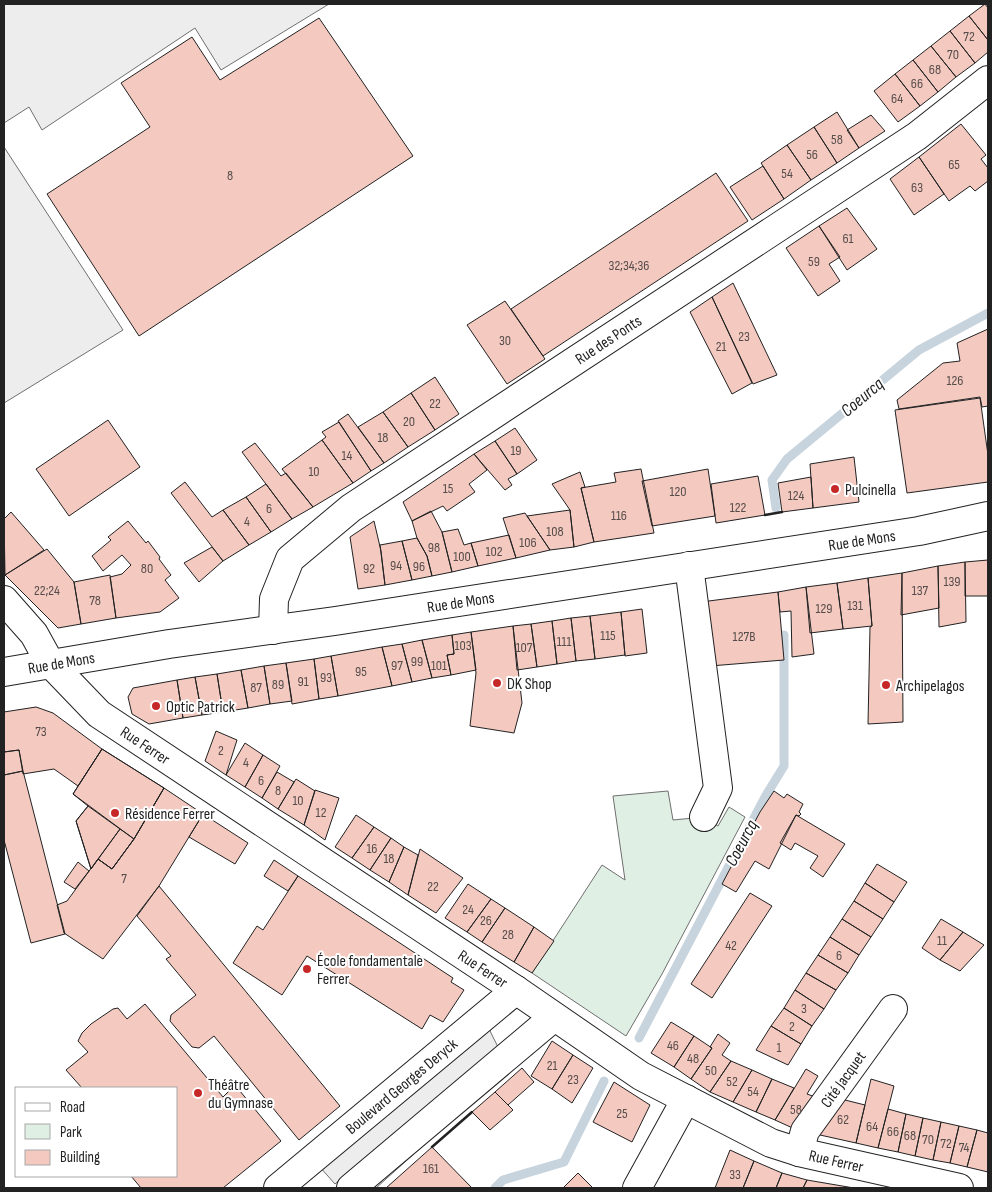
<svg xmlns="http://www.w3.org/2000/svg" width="992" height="1192" font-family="'Sofia Sans Condensed',sans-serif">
<rect width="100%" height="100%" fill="#fff"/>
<path fill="#e0efe3" stroke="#6f6f6f" d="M668,791L673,820L704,817L718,826L729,807L745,817L662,974L626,1036L532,973L602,865L625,880L613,796Z"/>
<path fill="#ededed" stroke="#6f6f6f" d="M4,4H329L221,70L195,28L42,130L29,107L4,123Z
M4,147L123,330L4,403Z
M488,1027L504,1059L476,1098L376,1188H359L342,1178L335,1184L319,1166Z"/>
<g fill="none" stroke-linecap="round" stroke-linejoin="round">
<path stroke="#c7d3dd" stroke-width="9" d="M776,508L772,480L787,459L919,350L988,313
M639,1038L765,797L784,766V635
M495,1188L503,1180L564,1162L604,1081"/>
</g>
<path fill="#f3c9c0" stroke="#222" d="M985,4L988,8V40L969,16Z
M969,16L988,40V52L975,63L950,31Z
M319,18L413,156L139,336L47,194L150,127L121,83L192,37L220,80Z
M950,31L975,63L956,77L931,46Z
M931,46L956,77L938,92L913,60Z
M913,60L938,92L920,106L895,74Z
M895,74L920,106L898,122L874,91Z
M837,112L859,148L837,163L814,127Z
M871,115L885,131L859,148L847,130Z
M961,124L986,155L981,159L988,168V181L975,191L970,186L949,201L919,157Z
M814,127L837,163L811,180L787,145Z
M787,145L811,180L784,199L761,163Z
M919,157L944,194L914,215L890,179Z
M763,166L784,199L752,220L730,187Z
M716,173L748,221L543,356L511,309Z
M847,208L877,249L847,270L819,226Z
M819,226L840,257L829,264L840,281L818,296L786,248Z
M733,283L777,375L753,384L712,297Z
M712,297L752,383L732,394L690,312Z
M505,301L545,359L507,384L467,325Z
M988,329V406L982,407L980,397L899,409L897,400L943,363L960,361L957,343Z
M435,377L459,414L435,430L411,393Z
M411,393L435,430L408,447L383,412Z
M980,398L988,455V482L907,493L895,410Z
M383,412L408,447L384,463L358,427Z
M348,414L384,463L371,471L338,421Z
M108,420L140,467L69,516L36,469Z
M339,422L371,471L353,483L322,440L326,437L322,432Z
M515,428L537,460L517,474L495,441Z
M322,440L353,483L313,507L282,469Z
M495,441L517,474L508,479L512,485L505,490L474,454Z
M255,443L281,476L286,473L313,507L292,519L242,452Z
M474,454L487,470L469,484L475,492L447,511L443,506L412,521L403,502Z
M854,457L859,502L813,508L810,464Z
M641,469L654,533L594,542L581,488L616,482L614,473Z
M708,469L715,516L652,526L642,481Z
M580,472L585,487L581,488L594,542L574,547L570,510L552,484Z
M758,476L765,515L716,523L711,484Z
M811,477L813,508L782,512L778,483Z
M185,482L212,517L223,510L249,545L223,561L171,493Z
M266,484L292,519L271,532L246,497Z
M246,497L271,532L249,545L223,510Z
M570,510L574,547L550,550L527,516Z
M431,511L442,532L452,572L432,576L427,556L417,538L412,521Z
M11,512L44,550L5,575L4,519Z
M525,513L550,550L516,558L503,518Z
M128,521L146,543L148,541L160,557L159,559L171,575L165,580L179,598L160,612L116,618L110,577L122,574L131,565L122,555L103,571L92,556L111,540L108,537Z
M374,521L381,551L385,585L358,589L350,537Z
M458,529L464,545L471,543L478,566L452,572L442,532Z
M509,535L516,558L478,566L471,543Z
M417,538L427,556L432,576L412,580L402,541Z
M402,541L412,580L385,585L380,545Z
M212,547L223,561L199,582L184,563Z
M47,549L74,582L81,624L58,628L5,575Z
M988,560V596H965V562Z
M965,562L966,622L939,627L938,566Z
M938,566L939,608L901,615L902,573Z
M902,573L903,722L868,724L870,627L872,626L868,578Z
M110,575L116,618L81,624L74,582Z
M868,578L872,626L843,629L837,583Z
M837,583L843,629L810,633L806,587Z
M806,587L814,654L792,657L791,611L780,612L778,592Z
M778,592L784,660L710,666L701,602Z
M642,609L647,653L625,656L621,612Z
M621,612L625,655L595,659L590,616Z
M590,616L595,659L576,661L571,618Z
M571,618L576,661L557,664L552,621Z
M552,621L557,664L537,667L531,624Z
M531,624L537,667L517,670L513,626Z
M513,626L522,703L514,733L470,726L476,673L471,632Z
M471,632L476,670L451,675L447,655L454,654L452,635Z
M452,635L454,654L447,655L451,675L432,678L422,640Z
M422,640L432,678L412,682L402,644Z
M402,644L412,682L392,686L382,647Z
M382,647L392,686L338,696L331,656Z
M331,656L338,696L319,699L314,659Z
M314,659L319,699L292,704L286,663Z
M286,663L292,701L270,704L264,666Z
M264,666L270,704L248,708L241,670Z
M241,670L248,708L223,712L217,674Z
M217,674L223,712L202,715L195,677Z
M195,677L202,715L183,718L177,680Z
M177,680L183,718L149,724L132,714L128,697L133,688Z
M36,707L53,713L102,749L78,786L54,769L23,774L19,750L4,752V712Z
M216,731L237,740L226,775L205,761Z
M245,743L263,755L245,787L226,775Z
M102,749L164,788L134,839L112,869L98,859L91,869L76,821L88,806L73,794Z
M102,749L164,788L134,839L73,794Z
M19,750L23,771L4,775V752Z
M263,755L280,766L262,798L245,787Z
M23,771L65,934L31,943L4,840V775Z
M277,772L294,782L278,809L262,798Z
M296,779L315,791L304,825L278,809Z
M164,788L203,814L159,886L103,959L64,933L57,905L67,901L98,859L112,869L134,839Z
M315,790L339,798L325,840L304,825Z
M774,791L784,798L787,794L803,804L799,812L801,814L799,816L796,815L769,869L755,861L736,892L722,884L760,812Z
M88,806L120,829L91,869L76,821Z
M203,814L248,843L235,864L189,837Z
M356,815L374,827L352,858L335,847Z
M796,815L845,844L823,877L810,868L818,856L795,843L791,850L780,843Z
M374,827L391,838L370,870L352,858Z
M120,829L134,839L112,869L98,859Z
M391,838L404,847L389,882L370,870Z
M404,847L418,855L408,895L389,882Z
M420,849L463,878L436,913L408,895Z
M274,860L298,876L288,891L264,876Z
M78,862L89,871L75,889L64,882Z
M877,864L907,882L894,902L865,883Z
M298,876L453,978L451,982L464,990L443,1022L430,1015L422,1029L307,956L282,995L233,963L257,926L263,930Z
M865,883L894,902L883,919L854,901Z
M468,884L491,899L467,932L445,918Z
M159,886L340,1106L299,1140L214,1036L199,1048L192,1047L170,1021L171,1015L196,995L166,959L171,956L137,916Z
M750,893L772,906L712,998L691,984Z
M491,899L505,908L482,942L467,932Z
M854,901L883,919L871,937L842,919Z
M505,908L534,927L514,962L482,942Z
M842,919L871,937L859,955L830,937Z
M941,919L963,932L940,960L922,948Z
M534,927L554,941L532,973L514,962Z
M963,932L984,945L960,971L940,960Z
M830,937L859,955L848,973L818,955Z
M818,955L848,973L836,990L806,973Z
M806,973L836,990L824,1009L795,990Z
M795,990L824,1009L812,1026L784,1008Z
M145,1004L223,1097L235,1085L281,1141L223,1188H141L131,1176H176V1088H82L66,1070L88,1052L78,1041L82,1033L91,1024L113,1009L118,1008L127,1019Z
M784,1008L812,1026L801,1044L771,1026Z
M671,1022L694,1036L674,1067L651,1053Z
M771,1026L801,1044L788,1065L756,1050Z
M718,1034L730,1043L722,1055L731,1061L710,1092L691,1079L712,1048L710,1047Z
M694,1036L712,1048L691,1079L674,1067Z
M552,1041L573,1055L552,1089L531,1076Z
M573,1055L593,1068L572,1103L552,1089Z
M731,1061L752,1070L733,1102L710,1092Z
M522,1068L534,1082L508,1105L495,1092Z
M806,1069L818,1076L807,1094L818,1098L797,1130L775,1120Z
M752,1070L772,1079L756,1112L733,1102Z
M772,1079L794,1088L775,1120L756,1112Z
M871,1079L894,1086L878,1148L856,1143Z
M614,1082L650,1105L632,1142L593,1122Z
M495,1092L513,1110L490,1130L472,1112Z
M841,1099L865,1105L856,1143L811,1133Z
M888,1109L906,1114L898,1152L878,1148Z
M906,1114L923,1118L915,1156L898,1152Z
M923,1118L941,1122L933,1160L915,1156Z
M941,1122L959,1126L950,1163L933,1160Z
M959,1126L977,1130L967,1167L950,1163Z
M977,1130L988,1133V1172L967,1167Z
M432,1147L472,1188H386Z
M730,1150L754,1161L743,1188H715Z
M754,1161L782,1173L776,1188H743Z
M578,1173L593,1188H563Z
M782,1173L807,1180L803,1188H776Z
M807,1180L854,1188H803Z"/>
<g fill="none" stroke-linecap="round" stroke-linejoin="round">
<g stroke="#222" stroke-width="30">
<g id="minor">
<path d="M689,566L718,788L704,817"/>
<path id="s1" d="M4,600L34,634L50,663L99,714L516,990L641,1076L771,1143L799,1152L959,1188"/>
<path id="s2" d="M273,630L274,599L290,559L351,508L917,136L988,80"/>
<path id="s3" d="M799,1152L805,1131L893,1009"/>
<path id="s4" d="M278,1188L516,990"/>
<path d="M351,1188L554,1017"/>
<path d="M637,1188L686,1099"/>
</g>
</g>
<g stroke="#222" stroke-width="30">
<g id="major">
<path id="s5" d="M4,672L169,644L335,621L919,531L988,516"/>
</g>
</g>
<use href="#minor" stroke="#fff" stroke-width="28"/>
<use href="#major" stroke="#fff" stroke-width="28"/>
<path stroke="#222" stroke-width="2.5" d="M765,515L782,512
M432,1147L472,1112"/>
</g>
<g fill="#c62828" stroke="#fff" stroke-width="2">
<circle cx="835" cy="489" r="5"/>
<circle cx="497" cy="683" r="5"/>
<circle cx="886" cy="685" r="5"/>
<circle cx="156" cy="706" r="5"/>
<circle cx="115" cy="813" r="5"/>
<circle cx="307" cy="969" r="5"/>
<circle cx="198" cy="1093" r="5"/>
</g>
<g text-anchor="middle" stroke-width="4" stroke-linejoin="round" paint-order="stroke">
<g font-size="14" fill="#564c4a">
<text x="969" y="41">72</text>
<text x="953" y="59">70</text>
<text x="935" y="74">68</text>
<text x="917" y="88">66</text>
<text x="897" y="103">64</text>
<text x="837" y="144">58</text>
<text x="812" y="159">56</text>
<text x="954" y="169">65</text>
<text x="787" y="178">54</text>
<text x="230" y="180">8</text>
<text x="917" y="192">63</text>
<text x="848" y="243">61</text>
<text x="814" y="266">59</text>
<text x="629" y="270">32;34;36</text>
<text x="744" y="341">23</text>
<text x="505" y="345">30</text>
<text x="721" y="351">21</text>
<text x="955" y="385">126</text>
<text x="435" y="408">22</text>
<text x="409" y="426">20</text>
<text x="383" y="442">18</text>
<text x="516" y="455">19</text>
<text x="347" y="460">14</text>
<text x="314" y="476">10</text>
<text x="448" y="493">15</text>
<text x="678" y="496">120</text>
<text x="796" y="500">124</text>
<text x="738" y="512">122</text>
<text x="269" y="513">6</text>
<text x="619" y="520">116</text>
<text x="247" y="526">4</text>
<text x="555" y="536">108</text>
<text x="528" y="547">106</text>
<text x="434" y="552">98</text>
<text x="494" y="556">102</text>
<text x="462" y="561">100</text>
<text x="396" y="570">94</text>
<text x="419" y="571">96</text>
<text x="147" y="573">80</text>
<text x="369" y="573">92</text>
<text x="952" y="586">139</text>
<text x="47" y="595">22;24</text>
<text x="920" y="595">137</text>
<text x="95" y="605">78</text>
<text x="855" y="610">131</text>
<text x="824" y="613">129</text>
<text x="608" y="640">115</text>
<text x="744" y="641">127B</text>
<text x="564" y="646">111</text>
<text x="463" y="650">103</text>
<text x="524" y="652">107</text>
<text x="417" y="666">99</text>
<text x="397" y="670">97</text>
<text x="439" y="670">101</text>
<text x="361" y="676">95</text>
<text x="326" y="682">93</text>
<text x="303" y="686">91</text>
<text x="278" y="689">89</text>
<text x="256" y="692">87</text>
<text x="41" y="736">73</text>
<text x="221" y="755">2</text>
<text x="246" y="767">4</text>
<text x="261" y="785">6</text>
<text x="278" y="795">8</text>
<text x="298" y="805">10</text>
<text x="321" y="817">12</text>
<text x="372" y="853">16</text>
<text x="389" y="863">18</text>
<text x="124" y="883">7</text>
<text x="433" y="891">22</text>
<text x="468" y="914">24</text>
<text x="486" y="925">26</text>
<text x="508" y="939">28</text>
<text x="942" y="945">11</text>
<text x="731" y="950">42</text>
<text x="839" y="960">6</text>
<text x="804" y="1013">3</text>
<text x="792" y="1031">2</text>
<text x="673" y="1050">46</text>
<text x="779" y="1052">1</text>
<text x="693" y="1063">48</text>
<text x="552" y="1070">21</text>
<text x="711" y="1075">50</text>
<text x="573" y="1084">23</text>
<text x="732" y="1086">52</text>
<text x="753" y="1096">54</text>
<text x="796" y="1114">58</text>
<text x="622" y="1118">25</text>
<text x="843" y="1124">62</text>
<text x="872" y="1131">64</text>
<text x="893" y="1136">66</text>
<text x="910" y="1140">68</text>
<text x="928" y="1144">70</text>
<text x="946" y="1148">72</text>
<text x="964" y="1152">74</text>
<text x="431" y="1173">161</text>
<text x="735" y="1179">33</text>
</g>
<g font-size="16" fill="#222" stroke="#fff">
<text dy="6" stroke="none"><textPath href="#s2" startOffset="461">Rue des Ponts</textPath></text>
<text dy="6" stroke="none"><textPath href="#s5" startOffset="868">Rue de Mons</textPath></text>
<text dy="6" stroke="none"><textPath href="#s5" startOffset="462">Rue de Mons</textPath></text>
<text dy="6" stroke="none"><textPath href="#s5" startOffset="58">Rue de Mons</textPath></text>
<text dy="6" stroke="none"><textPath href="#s1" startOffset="205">Rue Ferrer</textPath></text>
<text dy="6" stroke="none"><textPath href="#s1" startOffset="610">Rue Ferrer</textPath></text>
<text dy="6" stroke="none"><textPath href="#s3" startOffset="86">Cité Jacquet</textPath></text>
<text dy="6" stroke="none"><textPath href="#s4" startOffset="160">Boulevard Georges Deryck</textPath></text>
<text dy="6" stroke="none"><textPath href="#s1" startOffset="1015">Rue Ferrer</textPath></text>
</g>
<g font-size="16" fill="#222" stroke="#fff" text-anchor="start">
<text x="845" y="495">Pulcinella</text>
<text x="507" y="689">DK Shop</text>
<text x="896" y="691">Archipelagos</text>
<text x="166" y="712">Optic Patrick</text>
<text x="125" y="819">Résidence Ferrer</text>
<text x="317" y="966">École fondamentale<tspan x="317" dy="18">Ferrer</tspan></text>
<text x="208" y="1090">Théâtre<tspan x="208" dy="18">du Gymnase</tspan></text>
</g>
<g font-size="18" font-style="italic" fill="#222" stroke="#fff">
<text transform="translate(862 397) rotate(-40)" y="6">Coeurcq</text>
<text transform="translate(741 843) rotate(-62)" y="6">Coeurcq</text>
</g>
</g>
<rect width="992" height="1192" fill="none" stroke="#222222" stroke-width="10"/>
<rect x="15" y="1087" width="162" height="90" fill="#ffffff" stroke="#a7a7a7"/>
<rect x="25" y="1103" width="25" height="8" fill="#ffffff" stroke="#a7a7a7"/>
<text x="60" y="1112" font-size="15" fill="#222222">Road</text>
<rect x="25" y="1124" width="25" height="15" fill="#e0efe3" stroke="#a7a7a7"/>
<text x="60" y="1137" font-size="15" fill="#222222">Park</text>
<rect x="25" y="1150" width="25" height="15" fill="#f3c9c0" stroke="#a7a7a7"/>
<text x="60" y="1162" font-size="15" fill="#222222">Building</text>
</svg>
